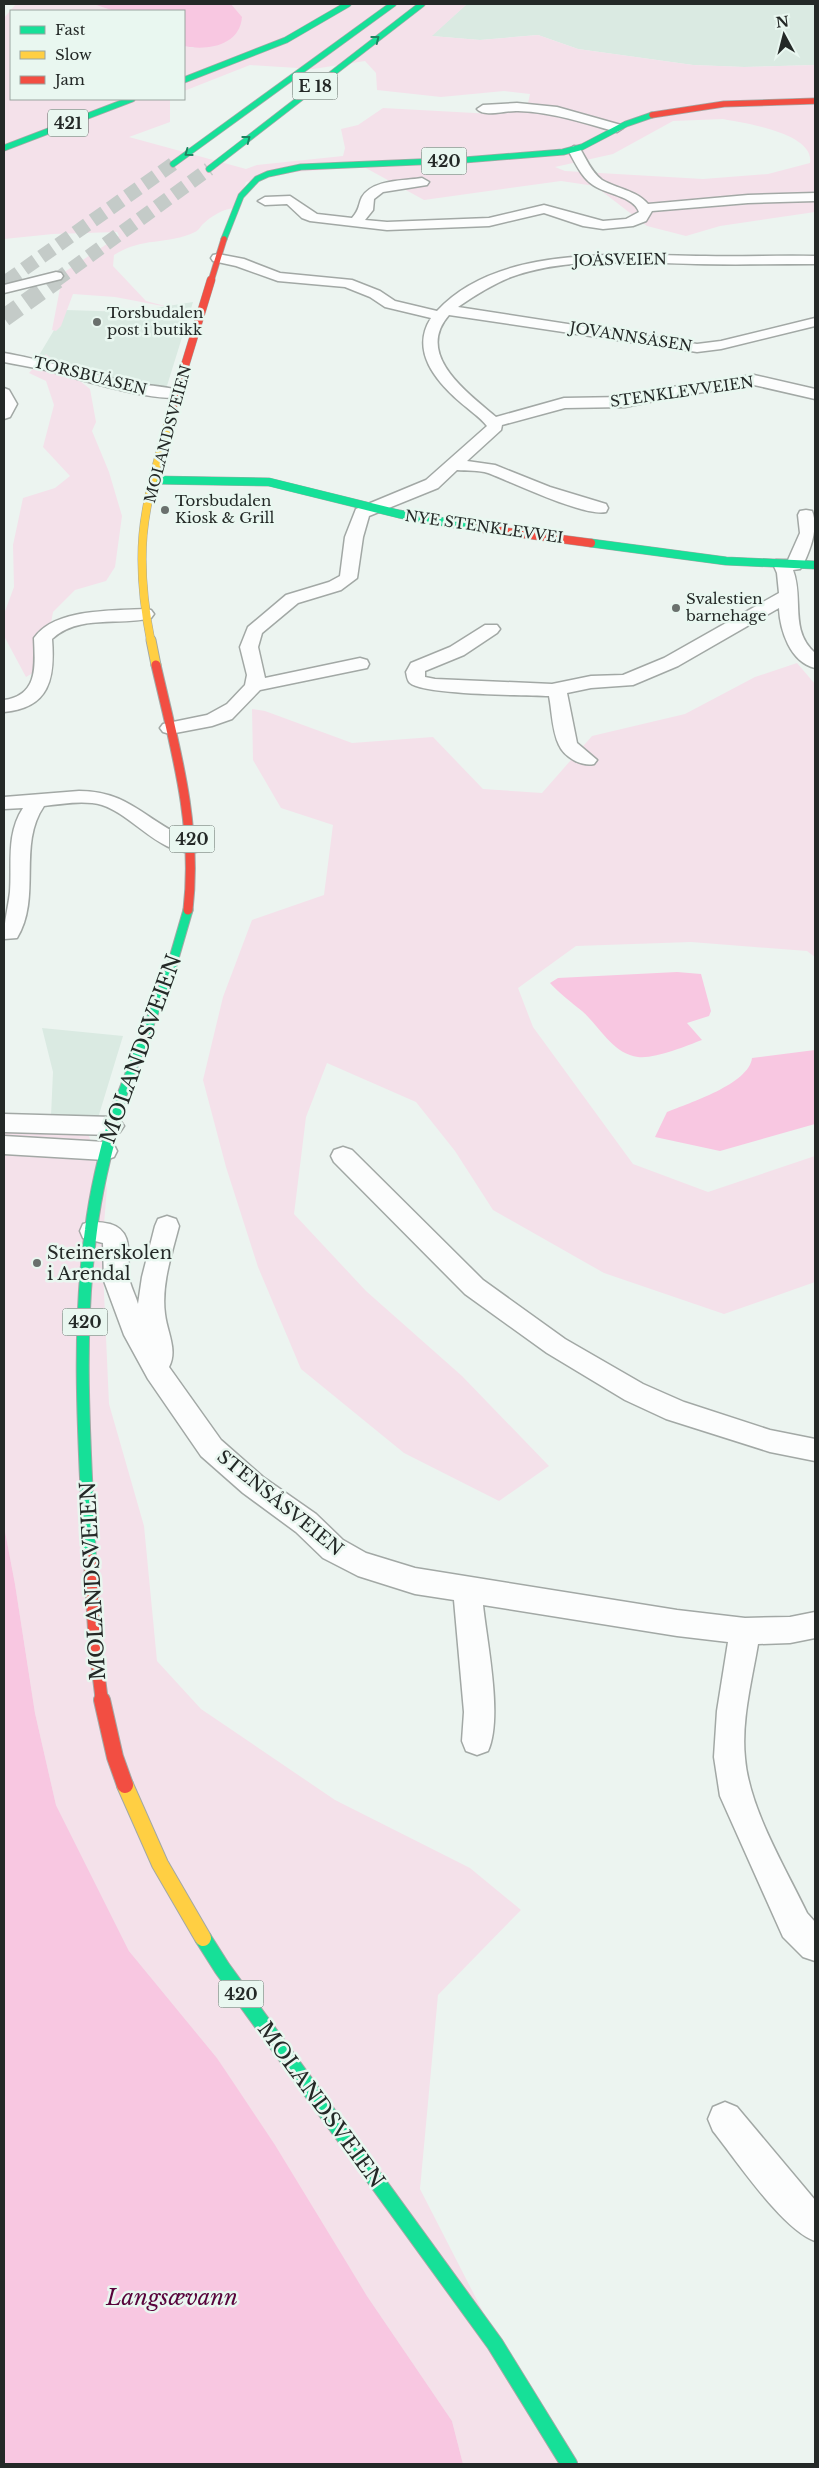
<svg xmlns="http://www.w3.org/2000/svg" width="819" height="2468" font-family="'Libre Baskerville',serif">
<rect width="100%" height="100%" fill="#ecf4f0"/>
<path fill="#daeae2" d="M467,4H815V65L744,67L693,65L578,49L538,35L480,40L431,36Z
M193,302L166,389L95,376L38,357L66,310L130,312Z
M42,1028L123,1036L98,1118L51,1116L53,1072Z"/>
<path fill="#f4e1ea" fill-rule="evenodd" d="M16,4H93L114,11H11V99H170V122L129,137L246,169L257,165L343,156L345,148L341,129L358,125L383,108L493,114L527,108L530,94L504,91L441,97L377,90L376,73L365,61L313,69L250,65L184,91V46L193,48L242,18L231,4H467L432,36L480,40L538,35L578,49L693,65L744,67L815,65V212L720,226L686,236L647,226L595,186L561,181L424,200L364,167L296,172L246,182L237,208C226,207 211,216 203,224C200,227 199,230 195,232C168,245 141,237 114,255L113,266L146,301L173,308L115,297L73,294L61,326L56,331L52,330L63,273L119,236L117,232L53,234L4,239V18ZM723,119C744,123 815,133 810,163L768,174L703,179L565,171L555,167L613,154L673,121Z
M46,354L90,389L96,422L92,431L109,472L122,516L115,567L106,581L75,590L53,612L43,667L26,677L4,636V614L14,587L13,545L23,498L55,488L70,476L43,447L54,405L46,381L29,373Z
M797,663L815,684V957L807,951L691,942L576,946L518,988L533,1027L633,1164L708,1192L815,1156V1282L724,1314L604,1273L493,1210L455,1151L416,1102L327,1063L306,1117L294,1214L366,1291L462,1376L549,1466L499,1501L404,1453L301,1369L258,1267L226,1167L203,1080L223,997L252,920L324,895L333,825L281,808L253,760L252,709L265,711L352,743L433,737L483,789L542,793L592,736L685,714L755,677Z
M82,1116L107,1188L102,1248L109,1404L144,1526L157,1661L201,1709L335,1800L470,1868L521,1910L438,1995L420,2189L561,2464H463L452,2421L367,2296L217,2058L129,1951L56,1805L35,1713L15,1584L4,1526V1118Z"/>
<path fill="#f8c7e1" d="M93,4H231L242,17C240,46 206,51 184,46V11H114Z
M677,972L701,974L711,1011L709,1016L687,1023L702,1040C686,1046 655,1059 638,1057C613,1054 599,1026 582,1011C571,1002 560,994 550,983L558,978Z
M815,1050V1124L720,1151L655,1137L667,1112C689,1103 749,1084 752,1058Z
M4,1526L15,1584L35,1713L56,1805L129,1951L217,2058L275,2145L367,2296L452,2421L463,2464H4Z"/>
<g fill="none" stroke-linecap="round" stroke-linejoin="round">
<path stroke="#c4cbc8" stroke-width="14" stroke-dasharray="14 7" stroke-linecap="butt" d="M7,281L173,164
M55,281L209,169"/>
<path stroke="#c4cbc8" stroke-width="18" stroke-dasharray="18 9" stroke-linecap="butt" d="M4,283L9,280
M4,318L57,280"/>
<g stroke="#a2a8a5" stroke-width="3">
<path id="street" d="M517,103L557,107L621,125L623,128L617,132C584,123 553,112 518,111C507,110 485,118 477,109L483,105Z
M574,146L579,147C586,158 591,172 602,180C617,189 636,190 648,204L748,195L815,193V201L748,203L652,211L646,221L633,226L603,229L583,226L544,213L489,226L387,230L310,221L302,218L287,204L265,205L258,201L265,197L290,196L317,214L352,218C360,209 358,205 362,197C373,179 404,181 422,178L429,182L427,185L383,192L374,199L373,210L365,220L387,222L489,218L544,205L603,221L626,219L639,212C634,196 605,194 593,185C581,177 575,162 568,150Z
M218,254L244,259L280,273L352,280L380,291L395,301L437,311C498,244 622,255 705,256C741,257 778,255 815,256V264C775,264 736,265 696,264C636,263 569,256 511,277C491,285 474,296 458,307L697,344L721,341L815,318V326L721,349L697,352L449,315C414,355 468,393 496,417L564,398L625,397L683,385L754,375L815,389V399L754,385L683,395L625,407L565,408L502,425L501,430L467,461L495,465L550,487L606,504L608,508L606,512C584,517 512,482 488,473C479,470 467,471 457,470L438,488L369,516L363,537L357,578L341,590L298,603L262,633L258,647L265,678L360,658L367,660L369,664L367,668L260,690L232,719L212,726L170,734L163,732L160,728L163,724L207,715L227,704L245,685L247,675L240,647L248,627L286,595L329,582L340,576L345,537L356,509L426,480L487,426C480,417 469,410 460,402C436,381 410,351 431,318L385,307L370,297L345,287L278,281L236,266L213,261L211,258L213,255Z
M56,272L61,273L63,276L61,279L4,293V285Z
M4,353C50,361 94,376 140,384C149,386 179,387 184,394C173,409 65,375 46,370C32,367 18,365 4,362Z
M4,388L9,390L17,404L10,417L4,419Z
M806,510L812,511C819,528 810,550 803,565L800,569L793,570C804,599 789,630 815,653V668C790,662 780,630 779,608L678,666L633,685L591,688L567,693L577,743L597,760L594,764C582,767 564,757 559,745C552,731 552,711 549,696C526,695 423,695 410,683C407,680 407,676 406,672L411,663L450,647L485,625H497L500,629L497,633L464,655L425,671V677L435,679L552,684L591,676L623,675L664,658L779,593L777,573L773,564L776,560H788L800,533L798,515L800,511Z
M145,609L151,610L154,614L151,618C120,626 78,614 52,639C55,678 50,708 4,712V700C39,695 35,665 34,638C55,608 112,611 145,609Z
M79,791C124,791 140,814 176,833C185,838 198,838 203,846L200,851C163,860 134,815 102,805C84,800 62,804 44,806C17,845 42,897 17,938L4,939C4,921 8,909 10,892C12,863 6,834 23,808L4,809V797Z
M4,1114L112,1117L120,1120L124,1126L120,1132L112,1135L4,1132Z
M4,1136L105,1142L114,1145L117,1151L114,1157L105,1160L4,1154Z
M343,1147L352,1150L483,1280L565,1339L643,1384L684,1402L770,1430L815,1439V1461L770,1452L666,1419L625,1400L547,1353L465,1294L334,1162L331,1156L334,1150Z
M167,1216L176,1219L179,1226C172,1253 161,1285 165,1314C167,1332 178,1350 169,1367L221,1440L263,1477L316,1514L343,1540L366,1553L415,1568L677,1610L745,1618L790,1617L815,1612V1638L790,1643L758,1644C752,1680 741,1721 745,1758C749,1808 785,1867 807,1913L815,1922V1961L803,1957L783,1937L720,1796L714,1757L717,1711L728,1642L677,1636L483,1605C487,1643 503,1718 488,1751L477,1755L466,1751L462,1741L464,1712L454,1600L415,1594L358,1576L323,1558L296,1532L243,1493L201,1456L148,1379L124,1335L104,1281L103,1243L83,1238L80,1231L83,1224C92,1221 101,1222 110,1224C137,1232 125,1261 130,1282C132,1289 136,1297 138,1304L142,1277L155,1226L158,1219Z
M725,2102L737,2107L815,2200V2241C782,2229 737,2161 713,2131L708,2119L713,2107Z"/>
</g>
<g stroke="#a2a8a5" stroke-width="7">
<path id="fast-far4" d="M184,80L286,40L348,4
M4,148L132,99
M173,164L393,4
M209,169L422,4
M224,239L241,196L257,179L268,174L301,167L464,160L563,152L582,147L626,124L652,115"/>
</g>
<g stroke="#a2a8a5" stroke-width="9">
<path id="fast-far3" d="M155,480L269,482L399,514L478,528
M591,543L726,561L815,565"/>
</g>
<g stroke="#a2a8a5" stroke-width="11">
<path id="fast-far2" d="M118,1105L172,965L188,910"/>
</g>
<g stroke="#a2a8a5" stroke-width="14">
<path id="fast-far1" d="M90,1560C85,1451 76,1338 91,1230C96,1187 107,1145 119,1104"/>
</g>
<g stroke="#a2a8a5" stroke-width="18">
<path id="fast" d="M203,1938L222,1968L495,2344L569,2464"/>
</g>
<g stroke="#a2a8a5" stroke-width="9">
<path id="slow-far2" d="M151,642C144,607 140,571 143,535C147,491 162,448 173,405"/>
</g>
<g stroke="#a2a8a5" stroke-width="11">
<path id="slow-far1" d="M151,640L156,665"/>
</g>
<g stroke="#a2a8a5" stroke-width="18">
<path id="slow" d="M125,1785L160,1864L203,1938"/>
</g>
<g stroke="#a2a8a5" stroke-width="7">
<path id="jam-far4" d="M652,115L724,104L815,101
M211,281L224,239"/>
</g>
<g stroke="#a2a8a5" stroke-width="9">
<path id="jam-far3" d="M173,405L211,280
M478,528L591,543"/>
</g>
<g stroke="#a2a8a5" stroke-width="11">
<path id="jam-far2" d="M156,665C175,747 198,826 188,910"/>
</g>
<g stroke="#a2a8a5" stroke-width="14">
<path id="jam-far1" d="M90,1560L95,1646L102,1702"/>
</g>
<g stroke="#a2a8a5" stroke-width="18">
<path id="jam" d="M102,1700L115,1757L125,1785"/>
</g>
<use href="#street" fill="#fcfdfd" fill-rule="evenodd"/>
<use href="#fast-far4" stroke="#16e098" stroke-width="5.5"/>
<use href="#fast-far3" stroke="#16e098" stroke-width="8"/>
<use href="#fast-far2" stroke="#16e098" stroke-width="9"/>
<use href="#fast-far1" stroke="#16e098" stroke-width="12"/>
<use href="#fast" stroke="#16e098" stroke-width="16"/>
<use href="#slow-far2" stroke="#ffcf43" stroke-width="8"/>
<use href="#slow-far1" stroke="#ffcf43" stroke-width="9"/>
<use href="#slow" stroke="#ffcf43" stroke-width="16"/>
<use href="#jam-far4" stroke="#f24e42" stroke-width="5.5"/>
<use href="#jam-far3" stroke="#f24e42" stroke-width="8"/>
<use href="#jam-far2" stroke="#f24e42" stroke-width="9"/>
<use href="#jam-far1" stroke="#f24e42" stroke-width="12"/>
<use href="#jam" stroke="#f24e42" stroke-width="16"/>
</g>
<defs><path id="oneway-chevron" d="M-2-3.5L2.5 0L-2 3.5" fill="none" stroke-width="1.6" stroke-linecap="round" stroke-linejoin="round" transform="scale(1.25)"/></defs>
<g stroke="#1d8460">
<use href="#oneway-chevron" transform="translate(376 39) rotate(-38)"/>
<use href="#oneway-chevron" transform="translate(247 139) rotate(-38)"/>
<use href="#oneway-chevron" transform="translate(188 153) rotate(144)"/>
</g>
<g fill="#6a706d" stroke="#e9f7f0" stroke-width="2">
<circle cx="97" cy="322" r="5"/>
<circle cx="165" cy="510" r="5"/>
<circle cx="676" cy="608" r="5"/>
<circle cx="37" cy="1263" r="5"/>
</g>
<g text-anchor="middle" stroke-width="5" stroke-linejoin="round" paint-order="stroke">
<g font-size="15" fill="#242927" stroke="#e9f7f0">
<text transform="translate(620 260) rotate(-1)" y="5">JOÅSVEIEN</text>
<text transform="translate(631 337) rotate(9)" y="5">JOVANNSÅSEN</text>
<text transform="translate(90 376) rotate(14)" y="5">TORSBUÅSEN</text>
<text transform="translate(682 392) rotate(-8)" y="5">STENKLEVVEIEN</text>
<text transform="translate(168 434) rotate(-75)" y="5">MOLANDSVEIEN</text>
<text transform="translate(484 527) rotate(8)" y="5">NYE STENKLEVVEI</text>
</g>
<g font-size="15" fill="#242927" stroke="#e9f7f0" text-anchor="start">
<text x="107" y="318">Torsbudalen<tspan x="107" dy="17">post i butikk</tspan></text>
<text x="175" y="506">Torsbudalen<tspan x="175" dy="17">Kiosk &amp; Grill</tspan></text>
<text x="686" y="604">Svalestien<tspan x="686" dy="17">barnehage</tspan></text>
</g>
<g fill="#e9f7f0" stroke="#5f6763" stroke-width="1">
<rect x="292.5" y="72.5" width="45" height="27" rx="4"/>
<rect x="48" y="109.5" width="40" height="27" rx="4"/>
<rect x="421.5" y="147.5" width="45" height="27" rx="4"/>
<rect x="169.5" y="825.5" width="45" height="27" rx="4"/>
<rect x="62.5" y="1308.5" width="45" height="27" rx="4"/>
<rect x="218.5" y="1980.5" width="45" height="27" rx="4"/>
</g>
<g font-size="16" font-weight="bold" fill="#242927">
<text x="315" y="92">E 18</text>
<text x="68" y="129">421</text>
<text x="444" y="167">420</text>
<text x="192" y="845">420</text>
<text x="85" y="1328">420</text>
<text x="241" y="2000">420</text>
</g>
<g font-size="18" fill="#242927" stroke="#e9f7f0" text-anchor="start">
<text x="47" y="1259">Steinerskolen<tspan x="47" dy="21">i Arendal</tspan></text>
</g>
<g font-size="18" fill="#242927" stroke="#e9f7f0">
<text transform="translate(280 1503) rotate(39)" y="6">STENSÅSVEIEN</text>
</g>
<g font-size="21" fill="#242927" stroke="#e9f7f0">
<text transform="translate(141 1049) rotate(-70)" y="7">MOLANDSVEIEN</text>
<text transform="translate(93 1581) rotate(-93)" y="7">MOLANDSVEIEN</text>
<text transform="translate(321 2105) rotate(54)" y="7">MOLANDSVEIEN</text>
</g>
<g font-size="22" font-style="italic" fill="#58033b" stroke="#e9f7f0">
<text x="172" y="2305">Langsævann</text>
</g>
</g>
<rect width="819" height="2468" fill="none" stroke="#242927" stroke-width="10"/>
<rect x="10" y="10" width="175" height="90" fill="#e9f7f0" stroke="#9aa5a0"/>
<rect x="20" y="26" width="25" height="8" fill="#16e098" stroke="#9aa5a0"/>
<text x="55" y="35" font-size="15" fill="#242927">Fast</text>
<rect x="20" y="51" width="25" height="8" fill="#ffcf43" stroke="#9aa5a0"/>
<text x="55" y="60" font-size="15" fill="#242927">Slow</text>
<rect x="20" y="76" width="25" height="8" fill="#f24e42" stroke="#9aa5a0"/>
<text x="55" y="85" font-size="15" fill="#242927">Jam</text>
<g transform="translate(784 35) rotate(353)" stroke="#e9f7f0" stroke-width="4" paint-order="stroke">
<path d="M0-4L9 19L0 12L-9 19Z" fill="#242927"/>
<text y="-8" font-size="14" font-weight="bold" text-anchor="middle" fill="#242927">N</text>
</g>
</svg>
